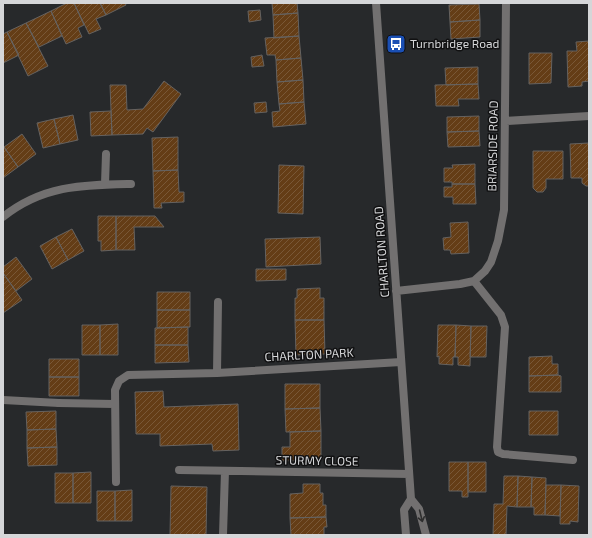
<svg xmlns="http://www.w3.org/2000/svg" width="592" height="538" font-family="'Exo 2',sans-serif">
<defs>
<pattern id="building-hatch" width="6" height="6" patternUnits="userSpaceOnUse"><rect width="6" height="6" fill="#643d16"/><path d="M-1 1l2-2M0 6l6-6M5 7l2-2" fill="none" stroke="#795837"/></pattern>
</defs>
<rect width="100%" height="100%" fill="#27292b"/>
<path fill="url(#building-hatch)" stroke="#656260" d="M67,3H74L84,25L78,28L82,37L66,44L51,11Z
M74,3H100L106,15L96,19L101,29L89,34Z
M100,3H125L126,5L106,15Z
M272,3H297L298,13L273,15Z
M479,4L480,20L450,22L449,5Z
M260,10L261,20L249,22L248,11Z
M51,11L62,36L39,47L26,23Z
M298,13L299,36L274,38L273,15Z
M480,20V37L451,39L450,22Z
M26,23L48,66L28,76L7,32Z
M7,32L19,55L3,63V34Z
M299,36L301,58L276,60L275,55H267L265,38Z
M589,41V81L582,82V86L568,87L567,51H577L576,42Z
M529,53H552L551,83L529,84Z
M262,55L264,66L252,67L251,57Z
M301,58L303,80L277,82L276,60Z
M478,67V84L446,85L445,68Z
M303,80L304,102L279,104L277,82Z
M164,81L181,94L153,132L147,128L143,134L112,135L110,85H126L127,110L143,109Z
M478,84L479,99H458L459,106H436L435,85Z
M266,102L267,112L255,113L254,103Z
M304,102L306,124L273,127L272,112L280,111L279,104Z
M111,111L112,135L91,136L90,112Z
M73,115L78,140L60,144L54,119Z
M479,116V131L447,132V117Z
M54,119L60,144L43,148L37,123Z
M479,131L480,146L448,147L447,132Z
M22,134L36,154L18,167L4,147Z
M178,137V170L153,171L152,138Z
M589,143V186H586L582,183V178H571L570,144Z
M4,147L18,167L3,178V148Z
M533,151H563V179H546V188L543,192H537L533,188Z
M475,164V184H452V182H444V168H453L452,165Z
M279,165L304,166L303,214L278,213Z
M178,170L179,192H184V202L161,203L162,208H154L153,171Z
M452,184H475L476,204H453V197H444V187H452Z
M98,216H116V250L101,251V241H98Z
M116,216H155L164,227H134L135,250H116Z
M468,222L469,253L451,254L450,250H444L443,238L451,237L450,223Z
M72,229L84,251L68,260L56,237Z
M56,237L68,260L52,269L40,246Z
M320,237L321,264L266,267L265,239Z
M16,257L32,279L16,291L3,273V267Z
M256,269H286V280L256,281Z
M3,273L22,300L3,313Z
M320,288V298H324V320H295V298H297V289Z
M157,292H190V310H157Z
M157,310H190V327L157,328Z
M295,320H324L325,354L296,355Z
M118,324V355H100V325Z
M82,325H100V355H82Z
M438,325H456L455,357H453V365L439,364V356L437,357Z
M456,325L471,326L470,366L458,365V357H455Z
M471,326H487L486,357H470Z
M188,327V345H155V328Z
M155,345H188L189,362L155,363Z
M552,356V364H558V375L529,376V357Z
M49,359H79V377H49Z
M558,375L561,376V392H529V376Z
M49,377H79V396H49Z
M285,384H320V408L285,409Z
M163,391L164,407L238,404L239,450L213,451L212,444L160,446V434H136L135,392Z
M320,408L321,431L286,432L285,409Z
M56,411V429L27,430L26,412Z
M529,411H558V435H529Z
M56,429L57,447L27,448V430Z
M321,431V460L282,461V447H290V432Z
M57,447V465L28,466L27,448Z
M449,462H468V497H462V491H449Z
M468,462H486V492H468Z
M91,472V503H73V473Z
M55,473H73V503H55Z
M504,476H518L517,507L507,506L506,535H493L494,504H503Z
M518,476L532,477L531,507H517Z
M532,477L546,478L545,515H534V507H531Z
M303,484H320V493H323V505H326V517L290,518V494L303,493Z
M546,485H561L560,516L545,515Z
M561,485L579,486L578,522L570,521V524H560Z
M171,486L207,487L206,535H170Z
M132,490V521H115V491Z
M97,491H115V521H97Z
M326,517L327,527H324V535H291L290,518Z"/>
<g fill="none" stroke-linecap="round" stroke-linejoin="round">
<path stroke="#727070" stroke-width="8" d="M3,400L59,403"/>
<path stroke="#727070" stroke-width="8" d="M376,3L411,499L404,510L406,535
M506,121L589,116
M105,184L106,154
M3,217C43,185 83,185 131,184
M474,281L501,315L505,327L497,447L498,452L503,454L573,460
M396,291L460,284L474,281L485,271L491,262L498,241L504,210L506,3
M217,373L218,302
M59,403L114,404
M179,470L409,474
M116,482L115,390L119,381L128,375L217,373L401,362
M411,499L419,509L426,535
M223,535L225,471"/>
</g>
<defs><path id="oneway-shaft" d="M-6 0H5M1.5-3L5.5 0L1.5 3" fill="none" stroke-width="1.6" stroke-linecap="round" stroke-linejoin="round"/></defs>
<use stroke="#2e2e2e" href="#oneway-shaft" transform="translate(421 516) rotate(76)"/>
<defs>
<g id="bus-square" transform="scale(1)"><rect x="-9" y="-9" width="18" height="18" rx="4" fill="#1a4fb4" stroke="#111112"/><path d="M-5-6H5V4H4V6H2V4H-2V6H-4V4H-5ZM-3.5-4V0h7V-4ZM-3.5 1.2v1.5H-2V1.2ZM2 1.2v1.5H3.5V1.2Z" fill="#fff"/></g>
</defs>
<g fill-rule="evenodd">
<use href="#bus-square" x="396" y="44"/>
</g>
<g text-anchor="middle" stroke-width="3" stroke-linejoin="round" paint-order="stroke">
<g font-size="12" fill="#d5d6d8" stroke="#111112" text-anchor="start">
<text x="410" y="48">Turnbridge Road</text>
</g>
<g font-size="12" fill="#d5d6d8" stroke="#111112">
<text transform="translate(493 146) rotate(-89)" y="4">BRIARSIDE ROAD</text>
<text transform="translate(382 252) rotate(-94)" y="4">CHARLTON ROAD</text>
<text transform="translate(309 355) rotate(-3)" y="4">CHARLTON PARK</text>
<text transform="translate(317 461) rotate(1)" y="4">STURMY CLOSE</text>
</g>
</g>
<rect width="592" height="538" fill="none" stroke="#d5d6d8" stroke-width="8"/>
</svg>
